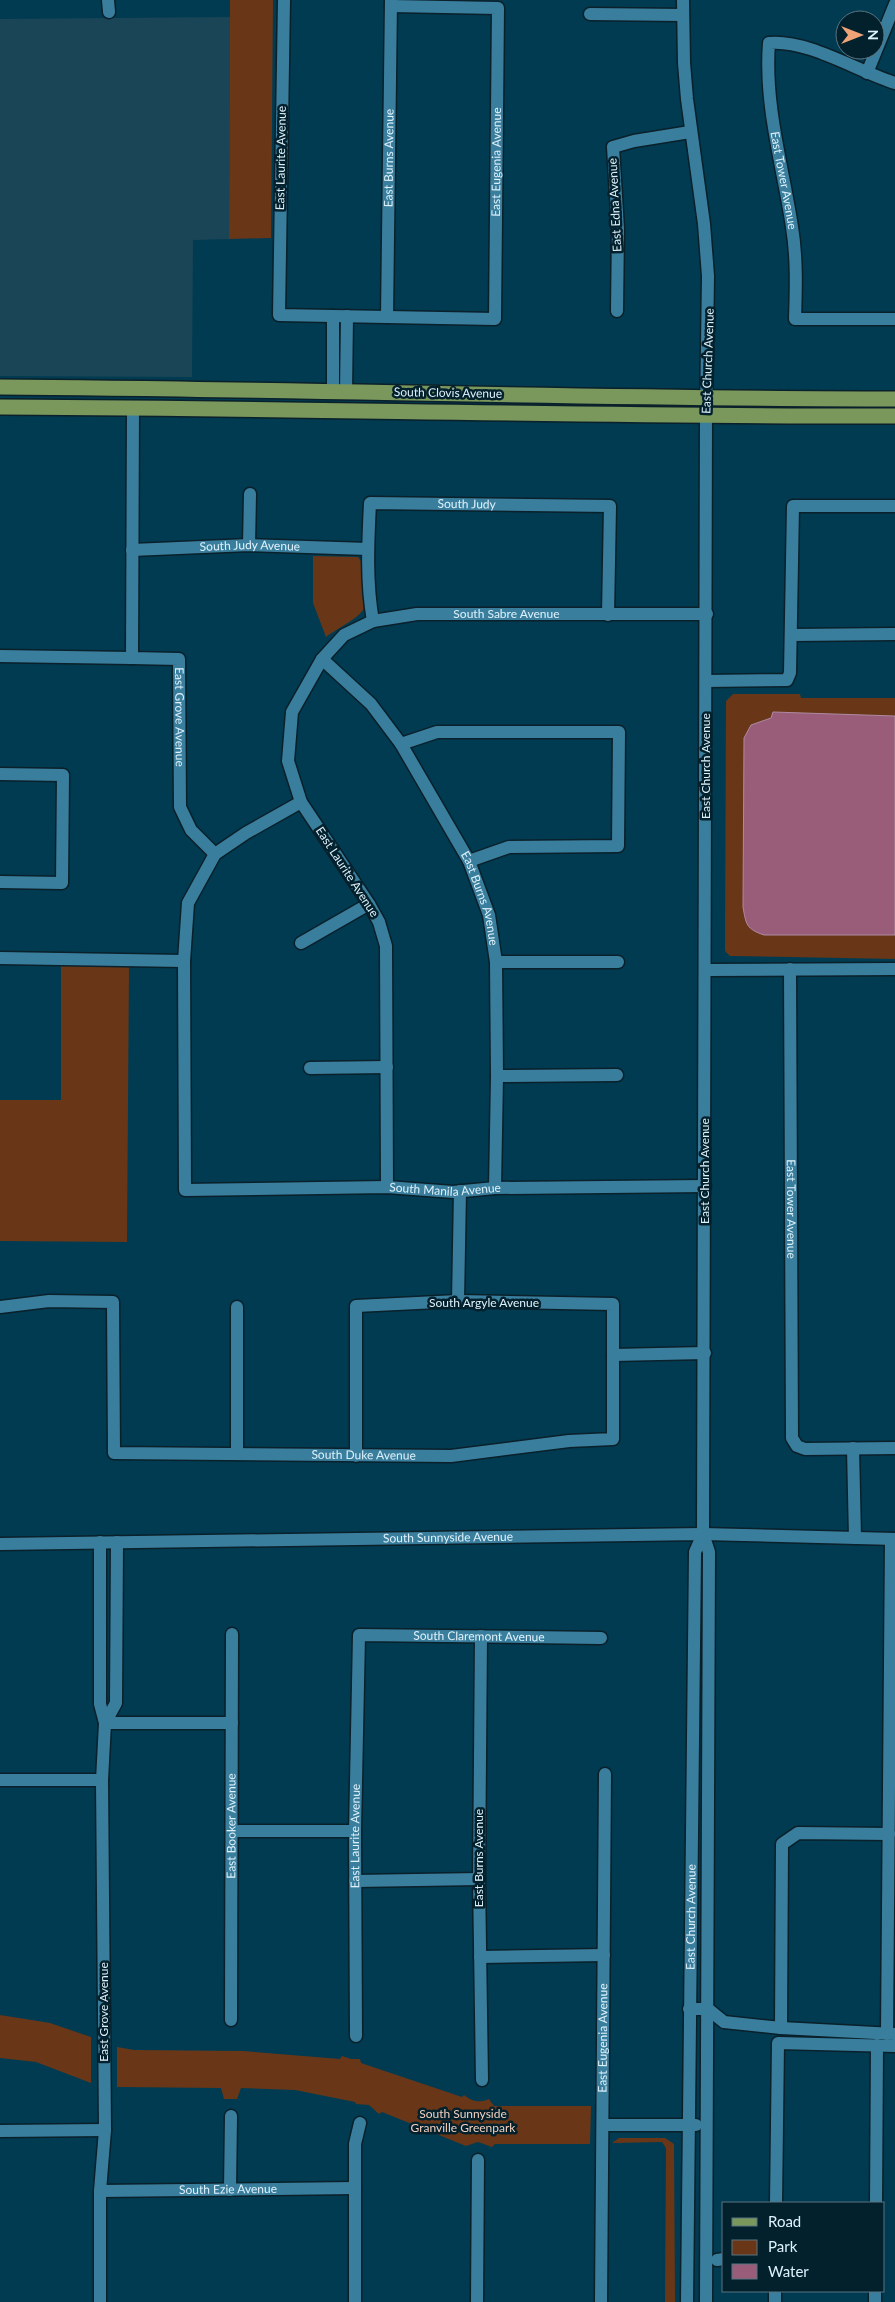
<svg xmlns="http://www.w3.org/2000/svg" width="895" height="2302" font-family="Lato,sans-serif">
<rect width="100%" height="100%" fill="#003b51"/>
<path fill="#1a4556" d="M230,17L229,239L193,240L192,377L0,376V19Z"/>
<path fill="#693717" d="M230,0H273L271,238L229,239Z
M313,556L358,557L361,561L364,608C360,618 336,629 326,637L313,603Z
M733,694H800L801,698H895V959L730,956L725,951L726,701Z
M61,965H129L127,1242L0,1241V1100H61Z
M0,2015L50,2023L91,2037V2083L36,2062L0,2058Z
M117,2047L134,2050L243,2051L340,2059L342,2056L351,2059H360L361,2063L462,2097L464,2095C472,2102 480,2103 489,2099L494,2106H591L590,2144H495L492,2147L478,2142L466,2146L382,2112L379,2114L369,2105L356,2104L355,2102L295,2090L241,2088L237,2099H224L221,2088L117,2087Z
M619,2138H665L674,2144L675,2302H665L666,2148L662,2142L612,2143Z"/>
<path fill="#995d7a" stroke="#ae8aa1" d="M773,712L895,716V935H764C746,929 746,924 743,907L744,738L751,725L771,718Z"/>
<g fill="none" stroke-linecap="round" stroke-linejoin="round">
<g stroke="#0a202a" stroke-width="15">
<g id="minor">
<path d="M108,0L109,12"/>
<path id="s1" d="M284,0L279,315L495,319L498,8L391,6"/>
<path d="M683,0L684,63L687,99L704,224L708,276L706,416L703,1534L709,1552L706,2302"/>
<path d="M590,14L683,15"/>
<path d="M867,73L895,4"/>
<path id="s2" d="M895,83C857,71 807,39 769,43C764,105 783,167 792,227C797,258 796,289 795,319H895"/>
<path d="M617,311L618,229L613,147L634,141L690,132"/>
<path d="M333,316V390"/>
<path id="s3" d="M387,317L391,0"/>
<path d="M346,391L347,316"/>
<path id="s4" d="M133,407L132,658L179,659L180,807L191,830L215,854"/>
<path d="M249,545L250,494"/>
<path id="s5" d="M132,550L249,545L368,549"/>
<path id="s6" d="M373,621C366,582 368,543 370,503L610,506L608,615"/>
<path d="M791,635L895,634"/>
<path d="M0,656L132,658"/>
<path id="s7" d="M322,659L371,704L401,744L469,861L489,915L496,962L497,1076L495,1188"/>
<path d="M706,681L787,680L790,673L793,506H895"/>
<path d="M401,744L437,732H619L618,846L509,847L469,861"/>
<path d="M0,774L63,775L62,883L0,882"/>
<path id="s8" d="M301,802L246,833L215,854L188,903L184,961L185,1190L387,1187L453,1192L495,1188L705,1186"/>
<path d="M301,943L369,904"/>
<path d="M0,958L184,961"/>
<path d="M496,962H618"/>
<path id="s9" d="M790,969L792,1438L797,1446L805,1449L895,1448"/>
<path d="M706,970L895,969"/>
<path d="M310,1068L387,1067"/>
<path d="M497,1076L617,1075"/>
<path id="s10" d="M387,1187L386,946L379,922L369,904L301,802L288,761L292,712L322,659L344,635L373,621L417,614H707"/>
<path d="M458,1301L460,1191"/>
<path id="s11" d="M0,1307L49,1301L113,1302L114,1453L451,1456L569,1441L613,1439V1304L458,1301L356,1306V1456"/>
<path d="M237,1307V1454"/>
<path d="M613,1355L705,1353"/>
<path d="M853,1448L855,1538"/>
<path d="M100,1542V1704L105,1723L116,1703L117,1542"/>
<path id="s12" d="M0,1544L703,1534L895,1539"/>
<path d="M481,1636L479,1879L482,2080"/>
<path d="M0,1780H102"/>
<path d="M232,1831H355"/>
<path d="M355,1881L479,1879"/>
<path d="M480,1957L604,1955"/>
<path d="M689,2009H708L724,2022L781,2028L894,2034"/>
<path id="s13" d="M231,2020L232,1634"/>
<path d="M781,2028L782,1844L798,1833L889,1834"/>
<path d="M887,2034L891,1539"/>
<path id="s14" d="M356,2036L355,1831L359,1635L601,1638"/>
<path d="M603,2125H696"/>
<path d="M0,2131L105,2130"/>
<path d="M230,2190L231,2116"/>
<path id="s15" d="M100,2191L355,2188"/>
<path d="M776,2203L778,2043L895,2046"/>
<path d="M876,2203L877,2045"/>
<path d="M717,2260L724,2259"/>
<path d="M100,2302V2191L105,2130L102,1780L105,1723H232"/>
<path d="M355,2302V2144L360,2123"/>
<path d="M477,2302L478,2160"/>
<path id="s16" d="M601,2302L605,1774"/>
<path id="s17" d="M687,2302L695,1552L703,1534"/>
<path d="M775,2302V2291"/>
<path d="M875,2302V2291"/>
</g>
</g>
<g stroke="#0a202a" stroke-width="18">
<path id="major" d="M0,387C298,389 597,399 895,399
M0,407C298,408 597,417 895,416"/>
</g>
<use href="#minor" stroke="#3a7e9d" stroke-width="12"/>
<use href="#major" stroke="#7a975c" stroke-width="15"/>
</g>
<g text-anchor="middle" stroke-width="5" stroke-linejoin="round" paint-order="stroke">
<g font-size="12" fill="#def2fc" stroke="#03202d">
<text transform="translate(281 158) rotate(-89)" y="4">East Laurite Avenue</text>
<text dy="4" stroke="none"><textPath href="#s3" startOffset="159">East Burns Avenue</textPath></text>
<text dy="4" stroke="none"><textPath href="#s1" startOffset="688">East Eugenia Avenue</textPath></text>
<text dy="4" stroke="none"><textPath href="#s2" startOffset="272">East Tower Avenue</textPath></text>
<text transform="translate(615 205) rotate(-93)" y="4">East Edna Avenue</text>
<text transform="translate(708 361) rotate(-88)" y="4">East Church Avenue</text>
<text transform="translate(448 393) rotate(1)" y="4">South Clovis Avenue</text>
<text dy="4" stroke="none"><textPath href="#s6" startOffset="215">South Judy</textPath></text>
<text dy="4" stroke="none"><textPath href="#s5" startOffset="118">South Judy Avenue</textPath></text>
<text dy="4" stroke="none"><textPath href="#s10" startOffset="761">South Sabre Avenue</textPath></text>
<text dy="4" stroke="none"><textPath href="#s4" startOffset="356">East Grove Avenue</textPath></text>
<text transform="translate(706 766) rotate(-90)" y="4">East Church Avenue</text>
<text transform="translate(347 872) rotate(57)" y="4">East Laurite Avenue</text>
<text dy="4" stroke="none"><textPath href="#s7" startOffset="291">East Burns Avenue</textPath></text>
<text transform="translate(705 1171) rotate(-90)" y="4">East Church Avenue</text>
<text dy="4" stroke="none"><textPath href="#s8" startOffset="704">South Manila Avenue</textPath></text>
<text dy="4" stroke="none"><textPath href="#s9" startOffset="240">East Tower Avenue</textPath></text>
<text x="484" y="1307">South Argyle Avenue</text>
<text dy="4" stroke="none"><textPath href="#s11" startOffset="514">South Duke Avenue</textPath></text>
<text dy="4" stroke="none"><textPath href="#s12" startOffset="448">South Sunnyside Avenue</textPath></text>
<text dy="4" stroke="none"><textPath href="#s14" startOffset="521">South Claremont Avenue</textPath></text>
<text dy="4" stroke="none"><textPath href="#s13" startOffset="194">East Booker Avenue</textPath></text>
<text dy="4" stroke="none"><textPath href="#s14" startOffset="200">East Laurite Avenue</textPath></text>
<text transform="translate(479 1858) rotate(-90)" y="4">East Burns Avenue</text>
<text dy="4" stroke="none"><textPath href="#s17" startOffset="385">East Church Avenue</textPath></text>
<text transform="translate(104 2012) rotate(-90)" y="4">East Grove Avenue</text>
<text dy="4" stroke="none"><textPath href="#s16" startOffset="264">East Eugenia Avenue</textPath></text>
<text dy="4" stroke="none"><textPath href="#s15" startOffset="128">South Ezie Avenue</textPath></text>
</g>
<g font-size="12" fill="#f4d1bf" stroke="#03202d">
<text x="463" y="2118">South Sunnyside<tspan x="463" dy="14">Granville Greenpark</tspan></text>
</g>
</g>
<rect x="722" y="2202" width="162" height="90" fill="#03202d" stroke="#5b7480"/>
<rect x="732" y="2218" width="25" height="8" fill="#7a975c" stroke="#5b7480"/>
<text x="768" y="2227" font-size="15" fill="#def2fc">Road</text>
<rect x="732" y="2240" width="25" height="15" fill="#693717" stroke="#5b7480"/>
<text x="768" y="2252" font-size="15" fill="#def2fc">Park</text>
<rect x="732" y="2264" width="25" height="15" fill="#995d7a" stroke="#5b7480"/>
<text x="768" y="2277" font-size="15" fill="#def2fc">Water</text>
<g transform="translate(860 35) rotate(90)"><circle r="24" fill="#03202d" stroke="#5b7480"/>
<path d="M0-4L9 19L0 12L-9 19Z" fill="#efa377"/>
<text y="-8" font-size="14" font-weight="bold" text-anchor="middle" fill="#def2fc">N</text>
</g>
</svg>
